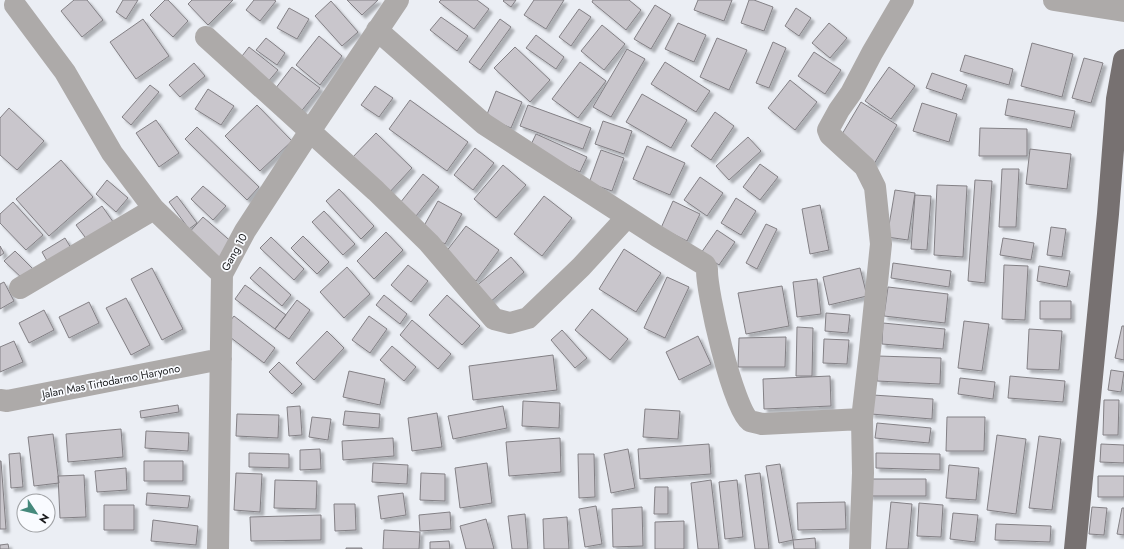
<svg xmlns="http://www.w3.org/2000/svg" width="1124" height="549" font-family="Jost,sans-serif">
<defs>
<filter id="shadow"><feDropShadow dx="3.5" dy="3.5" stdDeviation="1" flood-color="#0004"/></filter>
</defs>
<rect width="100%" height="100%" fill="#ebeef4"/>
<path fill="#c9c6cc" stroke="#838085" filter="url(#shadow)" d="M74,0H87L103,20L82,37L61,11Z
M123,0H138L126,19L116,12Z
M165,0H168L188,21L173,37L150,15Z
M192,0H233L208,25L188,4Z
M254,0H274L276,1L260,21L246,10Z
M347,0H378L362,15Z
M441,0H477L489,9L474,29L439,2Z
M504,0H516L511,7L503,1Z
M534,0H564L546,29L524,15Z
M593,0H629L641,10L626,30L592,2Z
M698,0H732L724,21L694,10Z
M749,0H754L773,7L764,31L741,23Z
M331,1L358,32L342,46L315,16Z
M655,5L671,15L651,49L634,39Z
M289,8L309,19L297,39L277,28Z
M796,8L811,18L799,36L785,26Z
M579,9L591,17L571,46L559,37Z
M441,17L468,36L457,51L430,30Z
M143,19L169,56L136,79L110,42Z
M500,19L511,27L480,70L469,62Z
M678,23L706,35L694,62L665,49Z
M829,23L847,38L830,58L812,43Z
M602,25L625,44L604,70L581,51Z
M536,35L564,57L556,69L526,48Z
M319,36L342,56L320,85L296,65Z
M266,38L285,53L277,65L256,50Z
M717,38L747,50L729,90L700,77Z
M773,42L786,48L769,88L756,83Z
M1032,43L1073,54L1062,97L1021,86Z
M249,47L278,70L267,83L239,60Z
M515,47L550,80L530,102L494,68Z
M627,49L645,59L611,117L593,107Z
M814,52L841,70L825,94L798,76Z
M965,55L1013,69L1009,85L960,71Z
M1084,58L1103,63L1091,103L1072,98Z
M580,62L606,81L578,118L552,99Z
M665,62L710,91L696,112L651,84Z
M194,63L205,76L180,97L169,85Z
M292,67L320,88L299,114L272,93Z
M889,67L915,86L891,119L865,101Z
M932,73L967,85L962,100L926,88Z
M790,80L817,102L795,130L768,108Z
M150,85L159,92L131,125L122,117Z
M375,86L393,98L379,117L361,105Z
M208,89L234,106L221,125L195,109Z
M496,91L522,102L511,128L486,117Z
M642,94L687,120L671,148L626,122Z
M1008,99L1075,111L1071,128L1005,115Z
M410,100L468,142L447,171L389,129Z
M861,102L897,125L874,164L838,141Z
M922,103L957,114L949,142L913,131Z
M257,105L292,141L260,171L225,136Z
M528,105L591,128L583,149L520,126Z
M9,108L44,141L17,170L0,155V118Z
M715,112L734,126L711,160L691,146Z
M156,120L179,153L159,167L136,133Z
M603,121L632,131L624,154L595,144Z
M197,127L259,187L247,200L185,139Z
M980,128L1027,129V156H979Z
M376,133L412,168L387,195L350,160Z
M536,134L587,157L580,172L529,149Z
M748,137L761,151L729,180L716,166Z
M647,146L685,163L670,195L633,179Z
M475,148L494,163L473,190L454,175Z
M1030,149L1071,154L1067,189L1026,184Z
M601,150L624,158L612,191L589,183Z
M61,160L93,197L49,236L16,199Z
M760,164L778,177L760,200L743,187Z
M503,165L526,185L496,218L474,199Z
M1002,169H1019L1016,227H999Z
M423,174L439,187L416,216L400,203Z
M700,177L723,193L707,216L684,200Z
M107,180L128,198L116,212L96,194Z
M975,180L992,181L985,283L968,281Z
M937,185L967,186L963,257L934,255Z
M203,186L226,206L213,220L191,199Z
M339,189L374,226L361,239L326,201Z
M895,190L915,193L908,240L887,237Z
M915,195L931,196L927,250L911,249Z
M177,196L197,223L189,229L169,202Z
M544,196L572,218L542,256L514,234Z
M736,198L756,211L741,235L721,223Z
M438,201L462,214L445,244L421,231Z
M673,201L700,214L687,241L661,228Z
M13,202L43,235L26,250L0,223V214Z
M820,205L829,250L810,254L802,209Z
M102,206L116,226L91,245L76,225Z
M324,211L355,244L343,255L312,222Z
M203,217L235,245L219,263L187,235Z
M766,224L777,229L757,269L746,263Z
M466,226L499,250L476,281L442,257Z
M1051,227L1066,229L1062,257L1047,255Z
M717,230L735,242L719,265L701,253Z
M386,232L403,250L374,279L357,261Z
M303,236L329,262L317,274L291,248Z
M271,237L304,269L294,280L260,248Z
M65,238L74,253L51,268L42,252Z
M1003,238L1034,243L1031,260L1000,255Z
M0,246L4,253L0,256Z
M624,249L661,273L636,312L599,289Z
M15,251L35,271L25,281L4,261Z
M511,257L524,272L488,304L474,288Z
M893,263L951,271L949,287L891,278Z
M408,265L428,281L411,302L391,285Z
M1004,265L1028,266L1025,320L1002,319Z
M1039,266L1070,271L1067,287L1037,281Z
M260,267L291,295L282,306L250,278Z
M347,267L370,294L344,318L320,292Z
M152,268L183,329L162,340L131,279Z
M860,268L867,296L829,305L823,277Z
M667,277L689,287L665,338L644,328Z
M817,279L821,314L797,317L793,282Z
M4,282L14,301L0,309V284Z
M245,285L286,315L275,329L235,299Z
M782,286L789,326L746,334L738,293Z
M888,287L948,294L945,323L884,316Z
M384,295L407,314L400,324L376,305Z
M447,295L480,326L462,345L429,315Z
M126,298L150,345L131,355L106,308Z
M297,300L310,310L289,339L275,329Z
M1040,301H1071V319H1040Z
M89,302L99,323L69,338L59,317Z
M592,309L628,339L610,360L575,330Z
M44,310L54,330L29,343L19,323Z
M826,313L850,315L848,333L825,331Z
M234,316L275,348L264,363L222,331Z
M369,316L387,329L370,353L352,340Z
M412,320L451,354L438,369L400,335Z
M964,321L989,324L982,371L958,368Z
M883,323L945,329L943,349L882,344Z
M1122,326H1124V360L1115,358Z
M797,327L813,328L812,376H796Z
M1029,329L1062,331L1059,370L1027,369Z
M562,330L587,358L575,368L551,340Z
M327,331L344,348L314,380L296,363Z
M698,336L711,364L679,380L666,352Z
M786,337L785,367H738L739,338Z
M824,339L849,340L847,364L823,363Z
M14,341L23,362L0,372V347Z
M392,346L416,367L404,381L380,360Z
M553,355L557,390L473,400L469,366Z
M878,356L941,358L940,384L877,381Z
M279,362L302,384L292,394L269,372Z
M1111,370L1124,372L1121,392L1108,390Z
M349,371L385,379L380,405L343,397Z
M830,376L831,406L764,409L763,379Z
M1010,376L1065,381L1063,402L1008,398Z
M960,378L995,382L993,399L958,394Z
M873,395L933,399L932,419L871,414Z
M1104,400H1119L1118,435H1103Z
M523,401L560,403L559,428L522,426Z
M178,405L179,412L141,418L140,411Z
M300,406L302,435L289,436L287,407Z
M503,406L507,428L453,439L448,416Z
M645,409L680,411L678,439L643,437Z
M345,411L380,414L379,428L343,425Z
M437,413L442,447L412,451L408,418Z
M237,414L279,415L278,438L236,436Z
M312,417L331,419L328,440L309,437Z
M947,417H985L984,451H946Z
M877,423L931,428L929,443L875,438Z
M121,429L123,457L68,462L66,434Z
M146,431L189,433L188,451L145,448Z
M53,434L59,483L34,486L28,437Z
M997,435L1026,439L1016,514L987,510Z
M1039,436L1061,439L1052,510L1029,508Z
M393,438L394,456L343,460L342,441Z
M560,438L561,472L509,476L506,442Z
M709,444L711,474L640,479L638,449Z
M1101,444L1124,445V463L1100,462Z
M320,449L321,469L300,470V450Z
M628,449L635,488L611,493L604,454Z
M20,453L23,487L11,488L9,454Z
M249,453L289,454V468L249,467Z
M876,453L940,454V470L876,468Z
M578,454H594L595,497L579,498Z
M0,461H1L6,529H0Z
M144,461H183V481H144Z
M373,463L408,465L407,484L372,482Z
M487,463L492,503L460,508L455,468Z
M780,464L793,540L779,543L766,466Z
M949,465L979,468L976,500L946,498Z
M126,468L127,490L97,492L95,471Z
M236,473L262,474L260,512L234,510Z
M421,473L445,474V501L420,500Z
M760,473L769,549H755L745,475Z
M84,475L86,517L60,518L58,476Z
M1098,476H1124V497H1098Z
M869,479H926V496H869Z
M275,480L317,481L316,509L274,508Z
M711,480L719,549H698L691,483Z
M737,480L743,537L725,539L719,482Z
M655,487H668V514H654Z
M147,493L190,496L188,508L146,505Z
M403,493L406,515L381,519L378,496Z
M845,502L846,529L798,530L797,503Z
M891,502L912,504L908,549H886Z
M919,503L943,505L941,537L917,536Z
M334,504H355L356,530L335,531Z
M104,505H134V530H104Z
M596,506L602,544L585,547L579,509Z
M642,507L643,546L613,547L612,509Z
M1092,507L1107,508L1104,535L1089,534Z
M1122,508H1124V535L1117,534Z
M450,512L451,529L420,531L419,515Z
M953,513L978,515L975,542L950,539Z
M525,514L528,549H512L508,516Z
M321,515V540L251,541L250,517Z
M567,517L569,549H544L543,519Z
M486,519L494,549H466L460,526Z
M153,520L198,526L196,545L151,541Z
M684,521V549H655V522Z
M996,524L1051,526L1050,542L995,540Z
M384,530L420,532L419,549H383Z
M815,538L816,549H794L793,540Z
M449,541L450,549H430V542Z
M8,544L9,549H0V545Z
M346,548H362V549H346Z"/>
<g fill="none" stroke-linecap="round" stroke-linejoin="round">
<path stroke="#adaaa9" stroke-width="22" d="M1054,0L1124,11
M15,5L65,72L112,153L154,209L222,274
M377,30L484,124L657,236L705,265L707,269C706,291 733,409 750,421C753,422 759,423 762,424L862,419
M206,37L376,191L429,243L494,319L510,323L528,318L581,267L627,217
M20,288L154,209
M0,400L7,401L221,359
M218,549L222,274L245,231L310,131L398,0
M860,549L863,473L862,419L870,350L881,244L875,187L865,167L830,135L828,130L839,110L851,93L872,53L903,0"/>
<path stroke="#777171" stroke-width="22" d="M1075,549L1108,214L1117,99L1124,60"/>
</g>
<g text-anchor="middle" stroke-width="3.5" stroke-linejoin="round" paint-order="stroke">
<g font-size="11" fill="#18191b" stroke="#f9fbff">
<text transform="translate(234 252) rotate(-61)" y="4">Gang 10</text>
<text transform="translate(111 381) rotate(-11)" y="4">Jalan Mas Tirtodarmo Haryono</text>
</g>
</g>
<g transform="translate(36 513) rotate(125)"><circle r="19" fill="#f9fbff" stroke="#9fa1a4"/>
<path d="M0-3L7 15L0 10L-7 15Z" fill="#45897c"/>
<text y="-6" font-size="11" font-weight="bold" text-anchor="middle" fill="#18191b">N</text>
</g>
</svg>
